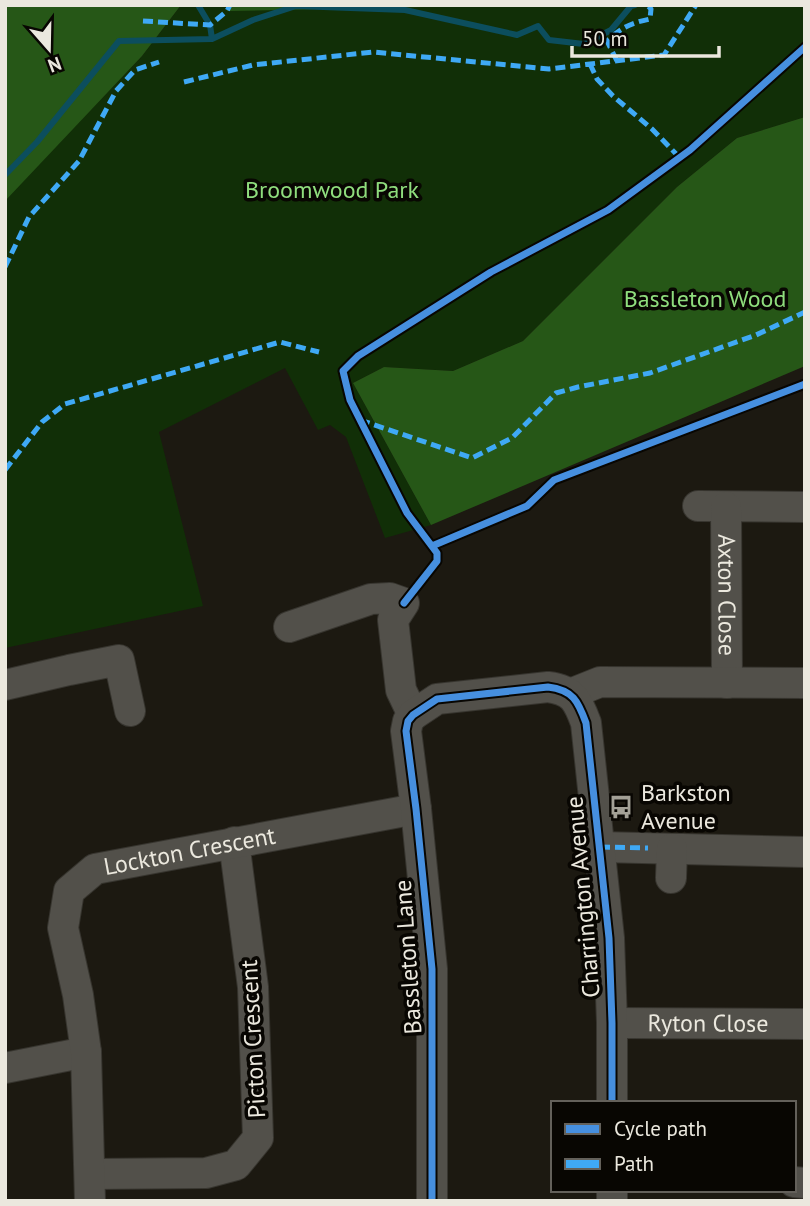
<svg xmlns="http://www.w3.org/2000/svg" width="810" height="1206" font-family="'PT Sans',sans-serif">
<rect width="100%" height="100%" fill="#1c1911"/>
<path fill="#112f07" d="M181,5H805V117L737,138L677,187L523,341L453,371L384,367L353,383L431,525L385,538L346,437L330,425L318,430L285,368L159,432L203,606L5,648V200L142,56Z"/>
<path fill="#265717" d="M5,5H181L142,56L5,201Z
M226,5H524L227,11Z
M805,117V366L431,525L353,383L384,367L453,371L523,341L677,187L737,138Z"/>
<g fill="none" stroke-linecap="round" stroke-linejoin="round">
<path stroke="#0c4e5e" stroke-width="6" d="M198,5L210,25L212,39
M5,175L37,142L119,41L212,39L253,20L296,6L405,10L517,35L538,26L549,40L584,44L611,30L631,6L635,5"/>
<g stroke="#37352f" stroke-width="32">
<g id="minor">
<path d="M698,506L805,507"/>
<path id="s1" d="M726,507L727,683"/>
<path d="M289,627L371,599L390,598L404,603L393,620L401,690L413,715"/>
<path d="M5,685L69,670L119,660L130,711"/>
<path d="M570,694L600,682L805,683"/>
<path d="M600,847L805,852"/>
<path d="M671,878L672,849"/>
<path id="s2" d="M612,1023L805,1024"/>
<path d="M5,1068L86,1052"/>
<path d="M90,1174L206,1173L236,1165L258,1138L253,987L234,842"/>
<path d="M794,1182L805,1183"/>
<path id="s3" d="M90,1201L86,1052L78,995L63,928L69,891L95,869L416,809"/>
<path d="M432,1201V969L416,809L406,731L408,721L413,715L437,699L548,687C573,690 578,701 586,723L609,938L612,1023V1103"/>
<path d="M612,1201V1190"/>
</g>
</g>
<use href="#minor" stroke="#52504a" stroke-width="30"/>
<path stroke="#3fa9f5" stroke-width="5" stroke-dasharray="10 5" stroke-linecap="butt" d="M143,21L210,25L227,11L230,5
M617,61L607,41C622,27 631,23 650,19L651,9L647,5
M590,64L597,79L613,96L652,129L680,158
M184,82L253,65L373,52L549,69L664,55L696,5
M5,267L29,217L79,161L116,91L135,70L159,62
M360,420L472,458L512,438L556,393L578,387L650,373L756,335L805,312
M5,470L42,422L65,404L280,342L319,352
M600,847L648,848"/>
<g stroke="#080602" stroke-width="11">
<path id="cycleway" d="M432,546L527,506L554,480L805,384
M404,603L437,561V553L407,513L350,400L343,371L358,356L491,272L608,210L690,150L805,47
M432,1201V969L416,809L406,731L408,721L413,715L437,699L548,687C573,690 578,701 586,723L609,938L612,1023V1103"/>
</g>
<use href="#cycleway" stroke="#468fdf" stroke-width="7"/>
</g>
<defs>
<g id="bus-bare" transform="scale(1.89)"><path d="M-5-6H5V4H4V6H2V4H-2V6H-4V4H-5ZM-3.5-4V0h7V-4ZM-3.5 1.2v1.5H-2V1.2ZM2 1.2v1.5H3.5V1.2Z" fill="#a3a096" stroke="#080602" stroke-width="2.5" paint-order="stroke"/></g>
</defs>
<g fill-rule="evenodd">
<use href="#bus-bare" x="621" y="807"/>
</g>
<g text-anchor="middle" stroke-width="7" stroke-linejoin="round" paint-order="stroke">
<g font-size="24" fill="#8fdd7d" stroke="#080602">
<text x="332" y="198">Broomwood Park</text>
<text x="705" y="307">Bassleton Wood</text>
</g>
<g font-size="24" fill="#ebe8de" stroke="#080602">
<text dy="8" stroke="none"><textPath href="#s1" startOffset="88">Axton Close</textPath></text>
<text dy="8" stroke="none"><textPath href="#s3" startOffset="443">Lockton Crescent</textPath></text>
<text transform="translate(583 897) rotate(-95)" y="8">Charrington Avenue</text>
<text transform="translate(408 957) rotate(-94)" y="8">Bassleton Lane</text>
<text dy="8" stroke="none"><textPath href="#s2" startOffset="96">Ryton Close</textPath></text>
<text transform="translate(253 1039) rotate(-93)" y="8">Picton Crescent</text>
</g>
<g font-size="24" fill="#ebe8de" stroke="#080602" text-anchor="start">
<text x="641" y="801">Barkston<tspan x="641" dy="28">Avenue</tspan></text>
</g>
</g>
<rect width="810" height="1206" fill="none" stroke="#ebe8de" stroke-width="14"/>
<rect x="551" y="1101" width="245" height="91" fill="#080602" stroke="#63605a" stroke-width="2"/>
<rect x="565" y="1124" width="35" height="10" fill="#468fdf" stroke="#63605a" stroke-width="2"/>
<text x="614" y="1136" font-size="21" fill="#ebe8de">Cycle path</text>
<rect x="565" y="1159" width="35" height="10" fill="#3fa9f5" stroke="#63605a" stroke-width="2"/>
<text x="614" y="1171" font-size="21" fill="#ebe8de">Path</text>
<g transform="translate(49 49) rotate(160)" stroke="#080602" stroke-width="5" paint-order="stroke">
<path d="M0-5L12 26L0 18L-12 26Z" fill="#ebe8de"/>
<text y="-10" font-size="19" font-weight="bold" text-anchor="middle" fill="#ebe8de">N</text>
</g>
<path d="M572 46v10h147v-10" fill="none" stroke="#ebe8de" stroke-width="3.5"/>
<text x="582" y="46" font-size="21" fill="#ebe8de" stroke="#080602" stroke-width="5" paint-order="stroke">50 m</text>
</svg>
